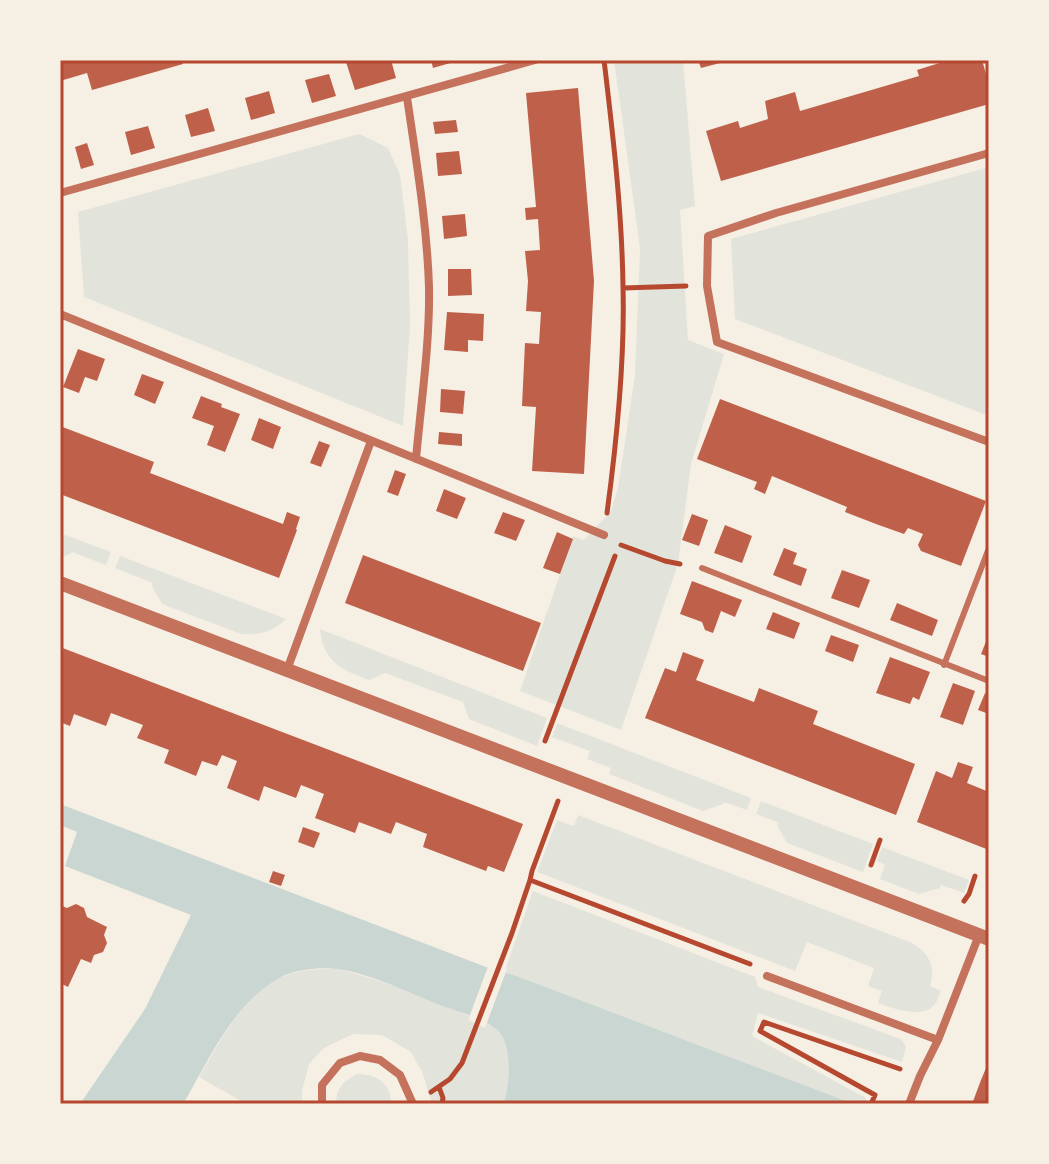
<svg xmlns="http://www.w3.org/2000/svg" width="1049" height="1164" font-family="'Golos Text',sans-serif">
<rect width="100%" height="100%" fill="#f6efe4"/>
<path fill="#e2e4dc" d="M614,60H683L695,206L680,210L688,340L724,354L691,464L678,564L621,730L520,691L573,536L584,540L611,511L618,488L635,375L640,248Z
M359,134L388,148L400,175L408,240L410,326L403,426L84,297L78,212Z
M989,167V416L735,319L731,239Z
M60,533L111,552L106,565L72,552L70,554L60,558Z
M120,556L286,619C273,632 259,635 241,634L162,604L152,586L153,583L115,568Z
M320,629L547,718L537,746L469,719L463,702L385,673L369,680C341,670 323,661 320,629Z
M557,723L751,798L747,810L724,802L723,804L703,811L609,774L611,768L587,759L590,751L552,737Z
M761,801L873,844L863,872L787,843L777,825L778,822L756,814Z
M578,815L912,943C929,953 936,966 930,986L941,991C939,995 938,1000 935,1004C924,1020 892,1008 878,1003L882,991L868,986L874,968L807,942L795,971L537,872L557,820L574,826Z
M882,847L969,880L964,893L941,885L940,888L919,894L880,879L885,865L877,861Z
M533,891L755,977L758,987L901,1039L906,1047L902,1062L758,1013L752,1036L866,1098L865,1104H854L504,973Z
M336,969C381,979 435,1000 477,1020C484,1023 495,1026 499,1031C512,1047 510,1087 503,1104H432L423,1074L411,1052L382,1035L353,1034L324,1048L309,1064L302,1091V1104H246L199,1077C220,1041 245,990 287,975C302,969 320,969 336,969Z
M357,1074C377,1074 391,1083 391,1104H336C336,1088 343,1081 357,1074Z"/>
<path fill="#c9d6d2" d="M60,804L486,967L516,976L854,1104H503C510,1087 513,1041 496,1029C484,1019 456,1011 440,1005C410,993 369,973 337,969C321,967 298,969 283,976C234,1001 210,1058 183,1104H80L145,1009L191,915L65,866L77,832L60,825Z"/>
<path fill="#f6efe4" d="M489,964L507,969L485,1028L468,1020Z"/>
<path fill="#bf614a" d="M60,60H181L183,64L92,90L87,73L60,81Z
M351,60H365L366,62L375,60H391L396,78L355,90L346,62Z
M431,60H457V61L433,68Z
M698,60H719L720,63L701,68Z
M949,60H982L989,84V104L721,181L706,131L738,121L740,128L768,119L765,101L795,92L800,111L919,76L917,70Z
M329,74L336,96L312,103L305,80Z
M578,88L594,281L584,474L532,471L536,407L522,406L525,343L539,344L541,312L526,311L528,281L525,251L540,250L538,219L526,220L525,208L536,207L526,93Z
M269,91L275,113L251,120L245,98Z
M208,108L215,131L191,137L185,115Z
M456,120L458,132L435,134L433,122Z
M148,126L155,148L131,155L125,132Z
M87,143L94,165L81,169L75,147Z
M459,151L462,174L438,176L436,153Z
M465,214L467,236L444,239L442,216Z
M448,269H471L472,295L448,296Z
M447,312L484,314L483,341L468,340V352L444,350Z
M78,349L105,359L97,381L85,377L79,393L63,387Z
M142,374L164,382L155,404L134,395Z
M441,389L465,391L463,414L440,412Z
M201,396L222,404L221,407L240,414L225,452L207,445L214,426L192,418Z
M720,399L986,501L961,566L921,551L918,545L923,534L908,528L904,534L876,524L845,512L847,507L772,476L765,494L754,489L757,482L697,459Z
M259,418L281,427L273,449L251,440Z
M60,426L154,462L150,473L283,524L287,512L300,517L296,529L297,530L279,578L60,494Z
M439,432L462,434V446L438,444Z
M319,441L330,445L321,467L310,463Z
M395,470L406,474L398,496L387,492Z
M444,489L466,498L457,519L436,511Z
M503,512L525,520L516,541L494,533Z
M692,514L708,520L699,546L682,540Z
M725,525L752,536L742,563L714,553Z
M557,532L573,539L560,574L543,568Z
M784,548L797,553L793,564L807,569L801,586L773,575Z
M363,555L541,623L523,671L345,603Z
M842,570L870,580L859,608L831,598Z
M692,581L742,600L735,617L721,611L713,633L705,630L702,622L680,614Z
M897,603L938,620L932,636L890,620Z
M773,612L800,623L794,639L766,629Z
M989,634V657L981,654Z
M831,635L859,645L853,662L825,651Z
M60,647L523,824L504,872L488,866L486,871L423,847L427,834L396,822L391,834L359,822L355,833L315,818L324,794L301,785L296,798L264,786L259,801L227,788L237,761L222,755L217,766L202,761L196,776L164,763L169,750L137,738L143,725L111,713L106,726L74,714L70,726L60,722Z
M683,652L704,660L696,680L754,702L759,688L818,711L813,724L915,764L896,815L645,718L665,668L676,672Z
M890,657L930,672L919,700L913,697L910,704L876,693Z
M953,683L975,691L963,725L940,717Z
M985,693L989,695V714L978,710Z
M958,762L973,767L967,783L989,792V850L917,822L936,771L952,778Z
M303,827L320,833L314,848L298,842Z
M273,871L285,875L281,886L269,882Z
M76,904L84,908L87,917L107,927L104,935L107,943L103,952L94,955L91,963L81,959L68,987L60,983V905L67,908Z
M989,1061V1104H972L981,1080Z"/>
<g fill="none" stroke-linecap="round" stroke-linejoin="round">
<path stroke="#b5482f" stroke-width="5" d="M604,60C613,135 622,211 623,287C625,362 617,439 607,513
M623,288L686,286
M621,545L665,561L680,564
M545,741L615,556
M871,865L880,840
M530,880L750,964
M964,901L969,894L975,876
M439,1087L443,1098L442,1104
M431,1092L450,1079L462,1063L512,933L530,880L532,871L558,801
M871,1104L875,1095L760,1031L764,1022L900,1069"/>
<path stroke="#c5725c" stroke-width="6" d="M702,568L989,681
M944,665L989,548"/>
<path stroke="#c5725c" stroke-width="8" d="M407,97C416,160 427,223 429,287C430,344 421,402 416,459
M989,153L776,213L708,236L707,286L717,342L989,442
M60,193L535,60
M60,314L604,535
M287,670L371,441
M767,976L938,1040
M322,1104V1085L340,1063L360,1056L380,1060L400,1075L413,1104
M909,1104L920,1076L938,1040L979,935"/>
<path stroke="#c5725c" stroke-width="14" d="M60,583L989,939"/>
</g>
<rect width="1049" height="1164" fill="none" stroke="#f6efe4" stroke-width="124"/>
<rect x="62" y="62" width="925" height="1040" fill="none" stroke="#b5482f" stroke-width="3"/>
</svg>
